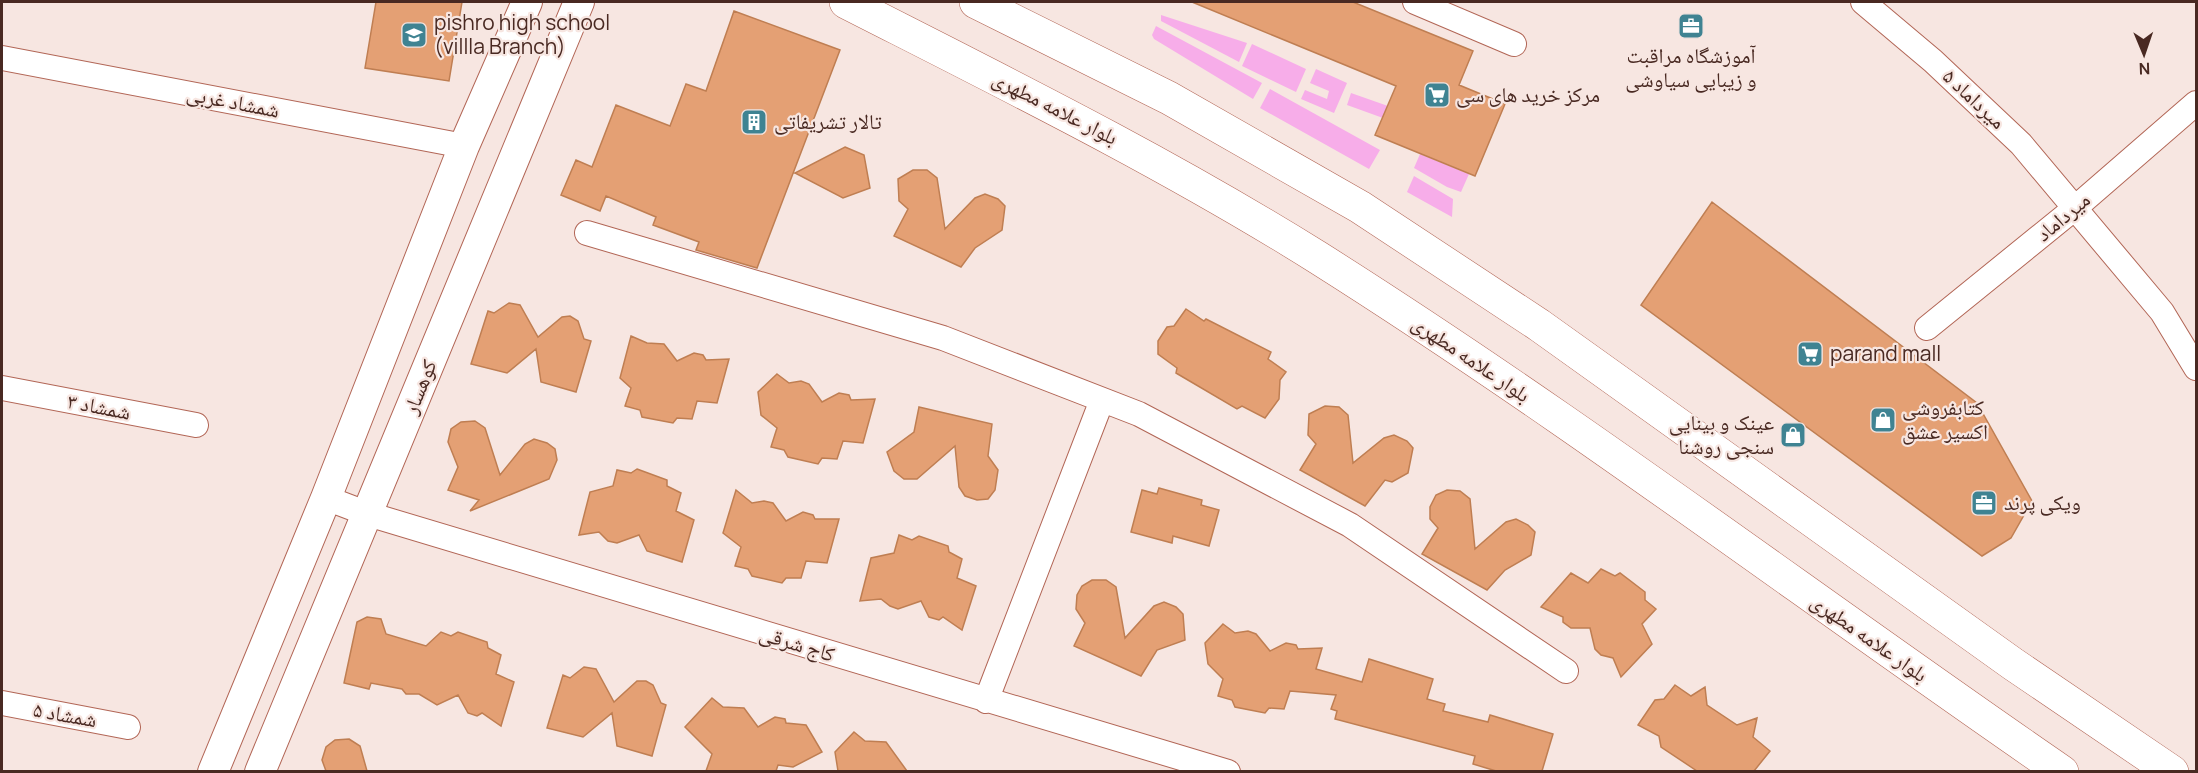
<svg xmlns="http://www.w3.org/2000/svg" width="2198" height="773" font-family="Manrope,'Noto Naskh Arabic',sans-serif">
<rect width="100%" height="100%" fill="#f7e6e1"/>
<path fill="#f7ade9" d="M1161,15L1247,43L1239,62L1161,21Z
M1156,26L1262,83L1253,99L1154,39L1152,35Z
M1252,44L1306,69L1296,92L1242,66Z
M1316,69L1347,83L1334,113L1301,99L1305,90L1327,99L1329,91L1310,83Z
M1270,89L1380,150L1369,169L1260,108Z
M1351,93L1388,106L1383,118L1347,105Z
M1420,154L1469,174L1461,192L1447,187L1414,168Z
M1414,176L1453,199L1452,217L1407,192Z"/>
<path fill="#e4a074" stroke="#bf7e52" stroke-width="1.5" d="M376,2H462L449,81L365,68Z
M1192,2H1353L1473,51L1459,85L1505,104L1475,176L1375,135L1396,86Z
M734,11L840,50L757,268L696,250L699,242L653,225L656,217L606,196L600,211L561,195L576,160L592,167L616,105L670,126L686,84L706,91Z
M845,147L864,155L870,188L843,198L795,173Z
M913,170H927L937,178L945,229L975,198L985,194L998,199L1005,206L1002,230L975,248L961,267L894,236L908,209L899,201L898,179Z
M1712,202L1977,403L2032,501L2011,538L1982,556L1641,305Z
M509,303L520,305L538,337L562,317L570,316L578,321L584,339L591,341L576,392L541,382L536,349L507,373L471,364L488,311L494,313Z
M1186,309L1204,321L1206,319L1271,352L1268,359L1286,372L1280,380L1279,399L1265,418L1242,406L1237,409L1176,373L1177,368L1158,354V341L1167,327L1174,326Z
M631,336L647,343L664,344L677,361L694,353L703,355L706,360L729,359L717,403L697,401L692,419L677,418L673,423L642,417L640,410L625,406L631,388L620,378Z
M777,374L789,383L801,381L809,384L822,402L839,393L849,395L851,400L875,399L863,443L843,441L837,459L822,458L818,464L788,457L784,450L771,447L777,428L761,415L758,392Z
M1325,406L1339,407L1348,415L1353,463L1384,438L1394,435L1407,441L1413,448L1408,473L1392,482L1385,480L1365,506L1300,470L1316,444L1308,435L1309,414Z
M919,407L992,424L988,456L998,470L995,490L988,499L977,500L965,496L959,487L955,446L917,479H904L894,471L887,452L914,432Z
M475,421L485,428L500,475L525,444L534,439L547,443L555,449L557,460L549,479L470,511L479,500L448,490L458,467L448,442L451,429L461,422Z
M637,469L667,480V486L681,493L676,511L694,520L682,562L647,551L639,535L617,543L608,541L599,532L579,535L590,492L613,486L617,470L631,473Z
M1159,488L1202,500L1201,505L1219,510L1209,546L1173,536L1172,543L1131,532L1142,490L1157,494Z
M736,490L752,503L764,501L773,503L786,521L803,512L813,515L815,519H839L827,563L806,561L801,578H786L782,583L752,576L748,569L735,566L741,547L723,533Z
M1447,490L1460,491L1470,499L1475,549L1506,522L1516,519L1528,525L1535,532L1531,555L1505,570L1487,590L1422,554L1438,528L1430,519V507L1436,495Z
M899,535L912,540L919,536L948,546L949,552L962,559L957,578L976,586L962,630L943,617L939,620L929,617L921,601L898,609L890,606L881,599L860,601L871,558L894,553Z
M1601,569L1615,576L1620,573L1645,592V600L1656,609L1642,624L1652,644L1621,677L1613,658L1601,655L1595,649L1590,628H1571L1563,622V617L1541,607L1571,573L1588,583Z
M1092,580H1106L1116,587L1125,638L1154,606L1164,602L1176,607L1183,614L1185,640L1157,650L1141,676L1074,646L1085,623L1076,609L1077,595L1082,586Z
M367,617L381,619L386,634L426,646L441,632L451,636L458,632L487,642L488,648L501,655L496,674L514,682L501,726L482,713L477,716L468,713L458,695L437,705L419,694H406L402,689L371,683L369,689L344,683L357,622Z
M1223,624L1235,633L1248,631L1256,634L1270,651L1286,643L1296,645L1298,649L1322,648L1316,669L1362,682L1369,659L1433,679L1427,699L1445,704L1443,711L1488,722L1490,715L1553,734L1542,771H1496L1473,764L1475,756L1335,719L1337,711L1331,709L1336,695L1290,691L1284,709L1269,708L1265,713L1235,707L1232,700L1218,696L1223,679L1208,664L1205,643Z
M584,667L596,669L614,702L637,681H646L653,685L661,703L666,705L652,756L617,746L612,713L583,737L547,728L563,675L570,678Z
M1675,685L1691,696L1705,687L1707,705L1737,725L1757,718L1753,737L1770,751L1754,771H1697L1661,747L1659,736L1638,725L1655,700L1664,699Z
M712,698L723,707L744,708L758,727L775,717L785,719L786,723L806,725L822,752L793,767L778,765L776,771H706L712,754L685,727Z
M854,732L865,741L886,742L907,771H838L835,752Z
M349,739L360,746L367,771H326L322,760L326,747L335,740Z"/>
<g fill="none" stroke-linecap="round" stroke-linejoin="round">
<g stroke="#b26656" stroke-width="26">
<path id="minor" d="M1415,2L1514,44
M1863,2L1933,61L2021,144L2162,312L2196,368
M2,58L464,146
M587,233L943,338L1139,414L1350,525L1566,671
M1927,328L2075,208L2196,103
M2,388L196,425
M326,498L368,514L1228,772
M986,701L1102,400
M2,703L128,727"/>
</g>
<g stroke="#b26656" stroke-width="32">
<path id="tertiary" d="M213,772L326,498L464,146L527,2
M260,772L579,2"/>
</g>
<g stroke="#b26656" stroke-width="34">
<path id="secondary" d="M846,2C1005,83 1165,162 1317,257C1572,418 1813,601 2062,772
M976,2L1169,98L1360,207L1539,325L2013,664L2172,772"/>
</g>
<use href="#minor" stroke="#fff" stroke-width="24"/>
<use href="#tertiary" stroke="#fff" stroke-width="30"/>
<use href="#secondary" stroke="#fff" stroke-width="33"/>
</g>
<defs>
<g id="office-square" transform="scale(1.35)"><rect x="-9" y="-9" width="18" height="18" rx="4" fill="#3f8392" stroke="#f7e6e1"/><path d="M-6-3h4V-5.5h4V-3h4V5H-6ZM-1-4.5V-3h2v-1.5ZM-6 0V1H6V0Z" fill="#fff"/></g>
<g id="school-square" transform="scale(1.35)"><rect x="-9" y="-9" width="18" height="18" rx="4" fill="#3f8392" stroke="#f7e6e1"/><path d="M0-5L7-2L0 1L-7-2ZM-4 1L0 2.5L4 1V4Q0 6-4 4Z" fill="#fff"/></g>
<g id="supermarket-square" transform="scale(1.35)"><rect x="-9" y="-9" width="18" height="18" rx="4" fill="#3f8392" stroke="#f7e6e1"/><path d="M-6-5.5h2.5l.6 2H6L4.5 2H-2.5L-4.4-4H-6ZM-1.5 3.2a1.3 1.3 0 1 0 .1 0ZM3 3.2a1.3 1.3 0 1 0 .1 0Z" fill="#fff"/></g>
<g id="building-square" transform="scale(1.35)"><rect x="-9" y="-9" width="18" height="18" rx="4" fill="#3f8392" stroke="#f7e6e1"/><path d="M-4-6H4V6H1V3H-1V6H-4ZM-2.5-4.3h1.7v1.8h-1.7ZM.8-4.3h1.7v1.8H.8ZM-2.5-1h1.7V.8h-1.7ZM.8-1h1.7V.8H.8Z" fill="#fff"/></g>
<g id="shop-square" transform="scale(1.35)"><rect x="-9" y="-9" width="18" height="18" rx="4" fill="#3f8392" stroke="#f7e6e1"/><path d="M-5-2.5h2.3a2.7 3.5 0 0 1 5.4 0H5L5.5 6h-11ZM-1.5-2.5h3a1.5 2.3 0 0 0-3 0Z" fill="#fff"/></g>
</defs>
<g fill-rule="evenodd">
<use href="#office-square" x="1691" y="26"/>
<use href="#school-square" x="414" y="35"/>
<use href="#supermarket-square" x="1437" y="95"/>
<use href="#building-square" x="754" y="122"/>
<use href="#supermarket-square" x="1810" y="354"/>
<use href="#shop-square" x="1883" y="420"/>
<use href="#shop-square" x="1793" y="435"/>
<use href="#office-square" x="1984" y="503"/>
</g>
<g text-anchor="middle" stroke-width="4.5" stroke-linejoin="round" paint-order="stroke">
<g font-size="21" fill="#492922" stroke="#f7e6e1" text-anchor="start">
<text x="434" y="30">pishro high school<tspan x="434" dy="24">(villla Branch)</tspan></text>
<text x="1691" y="63" text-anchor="middle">آموزشگاه مراقبت<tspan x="1691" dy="24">و زیبایی سیاوشی</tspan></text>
<text x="1456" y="102">مرکز خرید های سی</text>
<text x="774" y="129">تالار تشریفاتی</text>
<text x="1830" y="361">parand mall</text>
<text x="1902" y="415">کتابفروشی<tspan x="1902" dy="24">اکسیر عشق</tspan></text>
<text x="1774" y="430" text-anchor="end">عینک و بینایی<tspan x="1774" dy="24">سنجی روشنا</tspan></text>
<text x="2004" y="510">ویکی پرند</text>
</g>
<g font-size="21" fill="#492922" stroke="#f7e6e1">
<text transform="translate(1974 99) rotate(43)" y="7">میرداماد ۵</text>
<text transform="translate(233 102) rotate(11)" y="7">شمشاد غربی</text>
<text transform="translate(1055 108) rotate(27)" y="7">بلوار علامه مطهری</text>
<text transform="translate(2063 217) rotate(-40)" y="7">میرداماد</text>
<text transform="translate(1471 359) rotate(34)" y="7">بلوار علامه مطهری</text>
<text transform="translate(420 387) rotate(-68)" y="7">کوهسار</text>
<text transform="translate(99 407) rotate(11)" y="7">شمشاد ۳</text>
<text transform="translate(1869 638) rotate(35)" y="7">بلوار علامه مطهری</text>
<text transform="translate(797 644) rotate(17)" y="7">کاج شرقی</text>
<text transform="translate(65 715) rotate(10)" y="7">شمشاد ۵</text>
</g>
</g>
<rect width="2198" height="773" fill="none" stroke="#492922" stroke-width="6"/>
<g transform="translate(2144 54) rotate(178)" stroke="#f7e6e1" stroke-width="4.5" paint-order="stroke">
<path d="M0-4.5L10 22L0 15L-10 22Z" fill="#492922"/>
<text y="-9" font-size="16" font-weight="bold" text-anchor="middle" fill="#492922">N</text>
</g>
</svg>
